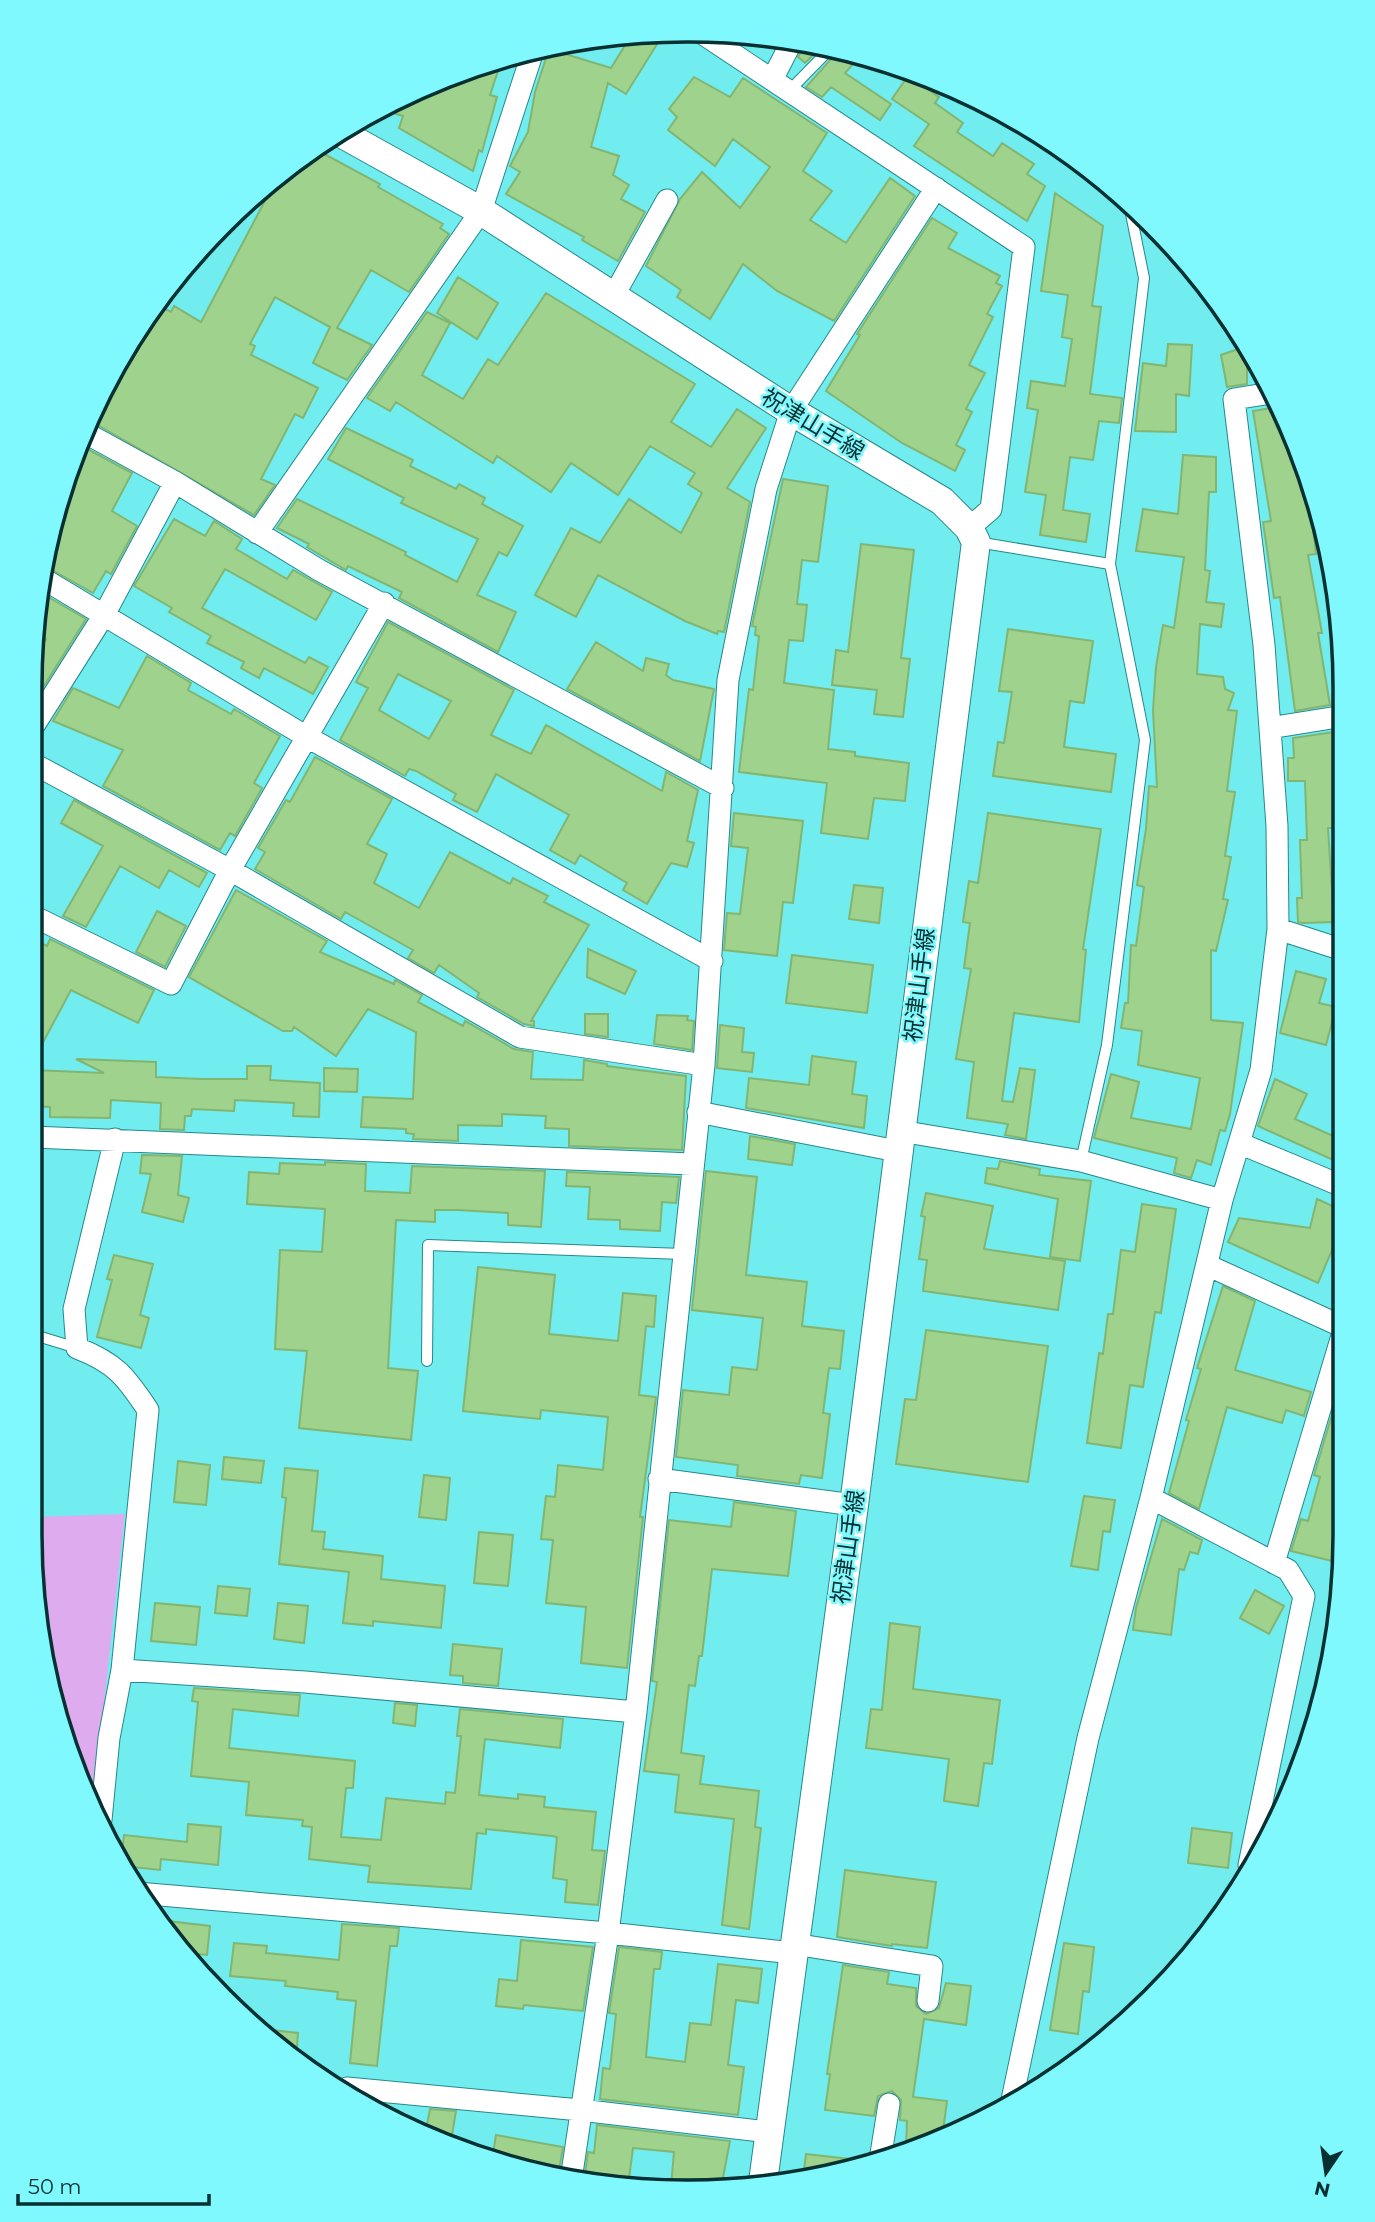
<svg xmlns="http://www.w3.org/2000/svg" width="1375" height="2222" font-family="Montserrat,'Noto Sans JP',sans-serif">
<rect width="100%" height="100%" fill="#71ecef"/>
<path fill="#dfabef" d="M125,1514L93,1803L65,1746L30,1535V1517Z"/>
<path fill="#9fd38d" stroke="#82b570" stroke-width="2" fill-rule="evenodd" d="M664,33L626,94L608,83L591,147L619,156L613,175L629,185L621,199L645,212L618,261L582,240L584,237L506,194L520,172L510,166L528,132L535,92L549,49L611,68L632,34Z
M804,45L815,53L805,63L798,57Z
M840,49L862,54L845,73L891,104L880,120L831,87L822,97L806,87Z
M502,59L490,95L497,97L482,152L479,150L473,171L399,128L403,116L379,109L476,65Z
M908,76L939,97L935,103L963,123L957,132L993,156L1002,143L1034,164L1027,174L1045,186L1027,221L914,146L929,124L892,99Z
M694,77L730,97L743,78L827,133L803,171L832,191L810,220L846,243L890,178L915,196L834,321L777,291L743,264L710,319L677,297L681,290L646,266L680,199L702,172L740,208L770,167L733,139L715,166L668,130L677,117L669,109Z
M315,149L380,184L378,187L443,224L440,228L449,234L409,292L371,270L337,328L372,345L347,380L313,363L330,327L275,297L250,344L255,346L251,355L318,388L303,418L295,414L261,479L275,485L254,515L89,420L156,304L171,312L174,306L201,322L268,195L257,191Z
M1055,193L1103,226L1092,306L1101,307L1090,394L1122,398L1119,423L1099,421L1093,460L1070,457L1063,510L1090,514L1086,542L1040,535L1046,495L1025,492L1038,410L1027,408L1031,381L1065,386L1072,339L1062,337L1068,295L1041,291Z
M932,218L957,233L948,248L1000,276L996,283L1002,286L987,314L993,317L969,365L985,373L966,409L972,412L956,445L965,450L955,471L902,443L826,391L860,335L857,334Z
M458,277L498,303L477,339L437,313Z
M546,293L695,384L671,422L711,447L737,409L766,428L727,488L750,502L724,632L718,631L717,634L685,621L598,575L576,617L535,595L571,528L600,543L629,499L681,533L702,493L688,484L695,473L650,446L618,495L571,463L551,492L497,456L493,463L396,402L390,411L367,398L427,312L450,323L422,375L463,399L488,359L498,365Z
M1168,344L1192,345L1189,396L1176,394V432L1135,431L1143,363L1166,366Z
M1247,346V384L1227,387L1221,355Z
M1277,407L1307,479L1316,554L1308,555L1322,633H1318L1330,705L1295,711L1280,597L1274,598L1270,570L1263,522L1271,521L1253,411Z
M346,428L413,460L410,466L456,489L459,484L485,498L482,504L523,526L507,556L499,552L477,595L516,612L498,652L399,598L402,592L348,566L346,570L307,547L309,544L277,528L297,499L406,552L405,555L457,582L478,539L401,503L404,498L328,459Z
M78,444L132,473L112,511L137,526L111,574L106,571L93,593L45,566Z
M1183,455L1216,457V492H1209L1205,570L1210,571L1206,602L1224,604L1221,627L1200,624L1197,674L1223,677L1225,689L1234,693L1228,710L1237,711L1227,791L1235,792L1225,856L1231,857L1223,899L1228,900L1216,951L1211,950V1020L1243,1023L1230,1114L1225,1131L1220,1130L1211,1165L1197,1160L1191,1178L1174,1173L1177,1158L1094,1138L1111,1074L1139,1082L1131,1118L1191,1129L1200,1078L1138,1065L1142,1031L1121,1028L1125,1003H1128L1131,945L1136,946L1144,887L1137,885L1146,829L1149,786L1157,787L1153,710L1156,667L1163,625L1174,628L1184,557L1136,551L1143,509L1178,514Z
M783,479L828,486L818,562L802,560L797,604L807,605L803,641L789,640L784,683L834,690L828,749L855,752V756L909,763L905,801L874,798L868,839L821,833L827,783L739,772L748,697L749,689L753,690L759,636L755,635L756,627L752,626Z
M174,519L205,536L214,521L242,539L236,549L287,579L293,570L332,592L316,620L225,569L202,608L305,663L309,657L328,667L313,694L264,668L259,678L241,668L244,662L207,643L211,636L169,612L172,608L134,586Z
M861,544L914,550L901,658L910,659L903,717L874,714L877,690L832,685L836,650L848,652Z
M38,591L86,619L35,700V660L46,639L35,630Z
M388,622L514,690L491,735L531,754L546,725L662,791L666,772L698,790L687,841L694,843L687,867L671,863L647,904L623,890L627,883L580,855L575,864L550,850L569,815L496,774L477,812L453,800L456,794L416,771L409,769L405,776L340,740L368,688L356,682ZM398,674L451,701L429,739L379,710Z
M1008,629L1093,641L1084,703L1070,701L1064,747L1116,754L1111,792L993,776L998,742L1004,743L1012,692L999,691Z
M596,642L643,671L646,658L669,664L666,675L673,680L714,689L700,761L567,689Z
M147,656L191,683L188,690L231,714L234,709L280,736L254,783L262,788L235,836L230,833L220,850L103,786L123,750L53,721L73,688L119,708Z
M1341,731L1343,780H1339L1340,828H1328L1334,922L1303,923L1298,922L1297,898H1302L1300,840H1307L1305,781H1288V758H1294L1293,738Z
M315,757L392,799L367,844L387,854L374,883L419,908L450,852L510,884L513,878L548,896L544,902L589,925L531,1021H534V1026L524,1024L477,997L479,993L439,965L434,973L408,958L413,950L345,912L341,919L255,869L265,852L258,848L286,800L290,802Z
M74,800L207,873L199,887L169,870L159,888L120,866L86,927L63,916L103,846L61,823Z
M734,813L803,821L793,903L783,902L777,956L724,950L727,913L740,914L748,848L731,846Z
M988,813L1101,829L1083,949L1086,950L1079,1022L1014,1013L1002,1101L1013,1102L1020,1068L1035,1070L1026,1139L1005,1135L1008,1124L967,1118L974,1062L956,1059L971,969L964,968L970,923L963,922L969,881L978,883Z
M854,885L883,888L879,923L849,919Z
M236,890L327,941L320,952L394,984L395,980L422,995L418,1002L463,1026L465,1021L514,1049L533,1052L531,1079L583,1080L584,1060L607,1064V1066L686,1076L682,1150L569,1146V1129L545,1128L546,1116L502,1114V1126L458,1125V1141L413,1139L414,1134L406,1133V1129L361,1127L363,1097L413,1099L416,1032L368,1009L336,1056L294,1027L292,1031H283L189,977Z
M157,911L186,926L165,967L136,952Z
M33,938L47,946L50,939L154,990L138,1023L71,990L33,1061Z
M588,949L636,971L625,994L587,977Z
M792,955L873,965L867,1013L786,1003Z
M1296,971L1326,979L1319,1003L1336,1007L1326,1045L1280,1033Z
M585,1014H608V1037L585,1034Z
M657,1015L688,1016L687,1020L694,1021L692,1050L654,1044Z
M720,1025L744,1028L742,1052L754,1053L752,1072L717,1068Z
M812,1056L856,1062L852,1094L867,1096L864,1128L746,1108L749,1078L809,1085Z
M76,1059L156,1062V1077L201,1079H247V1066H271L270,1080L320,1083L319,1117L293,1116L294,1103L235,1100L234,1111L192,1109L191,1116H185L184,1130L160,1129L161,1103L111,1100L110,1118L50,1117V1107L32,1106L33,1070L104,1073Z
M324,1068L358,1069L357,1092L324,1091Z
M1275,1079L1307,1094L1295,1119L1342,1140V1164L1258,1126Z
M750,1136L795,1144L792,1165L748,1159Z
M142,1155L182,1156L178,1195L189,1198L183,1222L142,1212L151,1174L140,1173Z
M1000,1161L1040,1169L1039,1175L1091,1181L1080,1261L1050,1257L1058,1199L985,1183L987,1168L998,1169Z
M325,1162L366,1164L365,1191L410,1193L412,1166L545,1171L541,1227L508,1225V1213L458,1210H435V1222L396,1220L388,1368L418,1371L411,1440L299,1428L307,1351L275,1349L280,1250L322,1252L325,1209L247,1204L249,1172L279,1174L280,1163L325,1165Z
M706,1171L757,1177L746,1275L807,1282L802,1326L844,1331L840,1369L829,1368L823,1413L830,1414L822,1478L801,1475L799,1484L737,1476L738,1465L676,1457L683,1390L729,1395L732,1367L757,1370L763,1318L692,1310Z
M567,1172L679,1177L676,1203L662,1202L660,1231L620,1229V1220L588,1219L590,1187L566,1186Z
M926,1193L993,1206L984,1249L1065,1261L1058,1310L923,1291L927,1260L919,1259L925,1217L921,1216Z
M1317,1199L1341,1210V1229L1318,1283L1228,1242L1239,1218L1310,1228Z
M1142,1204L1176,1209L1161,1313L1155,1312L1143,1387L1130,1385L1121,1448L1087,1443L1099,1353L1103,1354L1108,1314H1113L1121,1250L1135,1252Z
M114,1255L153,1264L140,1315L149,1318L141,1348L97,1337L112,1280L107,1279Z
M478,1267L555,1275L549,1334L618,1341L623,1293L656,1296L654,1327L646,1326L639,1395L656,1397L640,1517H643L627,1668L581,1663L586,1607L546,1603L553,1540L541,1539L546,1496L555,1497L558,1465L603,1470L608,1417L541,1410L540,1419L463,1411Z
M1223,1286L1255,1301L1235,1370L1311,1392L1304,1416L1286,1410L1282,1423L1227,1407L1199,1509L1169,1493L1189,1421L1186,1420L1201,1369L1197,1368Z
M926,1330L1048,1346L1028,1482L896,1464L905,1399L916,1400Z
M1337,1398H1341L1340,1563L1291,1551L1301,1519L1308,1521L1320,1477L1314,1475Z
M224,1457L264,1461L261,1483L222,1479Z
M178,1461L210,1465L206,1505L174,1502Z
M285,1468L318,1471L312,1531L325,1532L323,1549L383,1556L381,1579L445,1586L441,1628L373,1621V1626L343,1623L349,1572L279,1564L286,1498L282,1497Z
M424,1475L450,1478L446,1520L419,1517Z
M1084,1496L1115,1500L1110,1532L1103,1531L1098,1570L1071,1566Z
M734,1502L796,1511L788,1576L712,1569L702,1656H699L695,1686L689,1685L681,1753L704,1756L700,1784L759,1791L755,1827L761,1828L749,1929L722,1925L734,1819L675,1812L679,1775L644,1771L657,1682L652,1681L669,1520L731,1527Z
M1162,1519L1202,1540L1198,1554L1190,1552L1184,1570L1179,1569L1171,1635L1133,1630L1136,1608Z
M479,1532L513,1535L508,1586L474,1583Z
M218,1586L250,1589L247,1616L215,1613Z
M1255,1590L1284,1606L1269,1634L1240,1618Z
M155,1603L200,1607L196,1645L151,1641Z
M278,1603L308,1606L304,1643L274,1639Z
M890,1623L920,1627L913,1689L1000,1700L992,1764L984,1763L978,1806L944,1801L949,1759L866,1748L871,1709L882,1710Z
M453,1644L502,1649L498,1686L463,1683V1676L450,1675Z
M194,1688L300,1695L298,1716L233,1709L229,1748L355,1761L353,1788H346L341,1837L381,1840L386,1798L445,1804L446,1792L455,1793L461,1736H457L460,1709L563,1719L560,1748L485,1739L479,1795L518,1799V1794L545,1797L544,1807L596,1812L592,1850L605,1851L598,1905L565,1902L567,1880L553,1878L557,1837L552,1836L486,1829V1834L477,1833L471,1889L368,1882L370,1866L309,1859L312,1827L302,1826L303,1820L246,1815L249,1782L191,1776L198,1702L192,1701Z
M395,1703L417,1705L415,1726L393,1723Z
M188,1824L221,1827L218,1865L161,1859L160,1870L124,1866L121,1861L124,1835L187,1842Z
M1192,1828L1232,1833L1228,1868L1188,1863Z
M845,1870L936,1882L927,1948L892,1944V1946L837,1937Z
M159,1920L210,1926L207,1955L190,1953Z
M342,1924L399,1928L397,1946H390L377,2066L350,2063L356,2001L337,1999L338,1992L285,1986L286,1981L230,1976L234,1943L267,1946L266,1953L339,1960Z
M521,1940L593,1947L583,2011L524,2005L523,2009L496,2006L499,1979L517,1981Z
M1064,1943L1094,1947L1089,1992L1083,1991L1078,2034L1050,2030Z
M619,1947L662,1952L660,1969H654L646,2057L685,2062L690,2023L711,2025L718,1964L762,1969L758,2003L736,2000L728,2065L744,2067L738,2115L600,2099L603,2068L610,2069L616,2014L609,2013Z
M843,1965L889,1972L887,1984L916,1988V2006L926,2014L939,2008L946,1983L971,1986L966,2025L924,2019L913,2097L947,2101L943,2131L906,2148L907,2121L900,2120L901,2100L892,2091L878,2096L874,2116L825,2110L830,2074H827Z
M262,2029L298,2033L296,2061L287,2057Z
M430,2109L456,2111L452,2135L426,2130Z
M597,2125L730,2141L721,2188L703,2190L671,2186L674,2152L633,2148L629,2179L585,2174L588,2152L594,2153Z
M496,2135L563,2147L559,2171L492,2160Z
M806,2154L867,2161V2166L858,2170L803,2177Z"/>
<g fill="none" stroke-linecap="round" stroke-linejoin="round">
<g stroke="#25898c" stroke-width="12">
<path id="lane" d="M789,91L831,48
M977,542L1110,564L1144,278L1130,209L1082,162
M1081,1161L1107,1045L1145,740L1110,564
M31,1334L77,1348
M427,1361L428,1245L683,1254
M30,1422L31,1436"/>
</g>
<g stroke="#25898c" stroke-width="23">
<path id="street" d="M700,32L1024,247L991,509L969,528
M772,80L792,41
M613,297L667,200
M82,431L175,482L319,570L723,788
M257,533L481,211L533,51
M42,578L307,737L712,961
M35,724L104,615L175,482
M1270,728L1344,716
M34,764L230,870L520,1037L704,1065
M33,916L171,984L230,870L384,603
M1278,929L1343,950
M698,1112L897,1151
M900,1131L1081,1161L1222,1200
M32,1137L692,1164
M1239,1143L1342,1186
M1207,1265L1341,1326
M659,1479L854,1505
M1151,1498L1288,1570L1304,1596L1249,1865
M1274,1563L1341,1339
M122,1670L305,1682L636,1712
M101,1820L109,1738L122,1670L148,1410C126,1377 116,1363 77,1348L74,1309L115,1139
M137,1893L608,1933L793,1953
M794,1944L932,1966L928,2001
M347,2088L580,2110L768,2132
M1012,2100L1088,1738L1151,1498L1222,1200L1261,1070L1278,929L1277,826L1264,645L1234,399L1271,393
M880,2160L889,2104
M572,2173L608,1933L636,1712L704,1065L728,680L766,489L791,411L936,188"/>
</g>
<g stroke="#25898c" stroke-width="30">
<path id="secondary" d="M339,132L481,211L791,411L942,501L969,528L976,542L854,1505L763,2182"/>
</g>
<use href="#lane" stroke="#fff" stroke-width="10"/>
<use href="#street" stroke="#fff" stroke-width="21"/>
<use href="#secondary" stroke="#fff" stroke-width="28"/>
</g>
<g text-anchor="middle" stroke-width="5" stroke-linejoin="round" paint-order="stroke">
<g font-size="23" fill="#063031" stroke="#7ff9fd">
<text transform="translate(813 424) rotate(31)" y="8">祝津山手線</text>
<text transform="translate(919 985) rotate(-83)" y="8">祝津山手線</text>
<text transform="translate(848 1547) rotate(-82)" y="8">祝津山手線</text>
</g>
</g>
<path d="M0 0H1375V2222H0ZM687 42H688A645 645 0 0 1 1333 687V1535A645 645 0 0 1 688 2180H687A645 645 0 0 1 42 1535V687A645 645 0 0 1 687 42Z" fill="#7ff9fd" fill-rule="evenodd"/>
<path fill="none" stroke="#063031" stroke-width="3.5" d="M687 42H688A645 645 0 0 1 1333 687V1535A645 645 0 0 1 688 2180H687A645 645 0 0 1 42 1535V687A645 645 0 0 1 687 42Z"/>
<g transform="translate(1326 2173) rotate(193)" stroke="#7ff9fd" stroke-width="5" paint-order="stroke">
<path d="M0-5L12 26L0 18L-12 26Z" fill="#063031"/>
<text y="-10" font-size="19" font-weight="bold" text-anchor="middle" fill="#063031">N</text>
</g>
<path d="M18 2194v10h191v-10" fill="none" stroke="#063031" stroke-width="3.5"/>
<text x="28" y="2194" font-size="21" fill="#063031" stroke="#7ff9fd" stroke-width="5" paint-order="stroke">50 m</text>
</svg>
